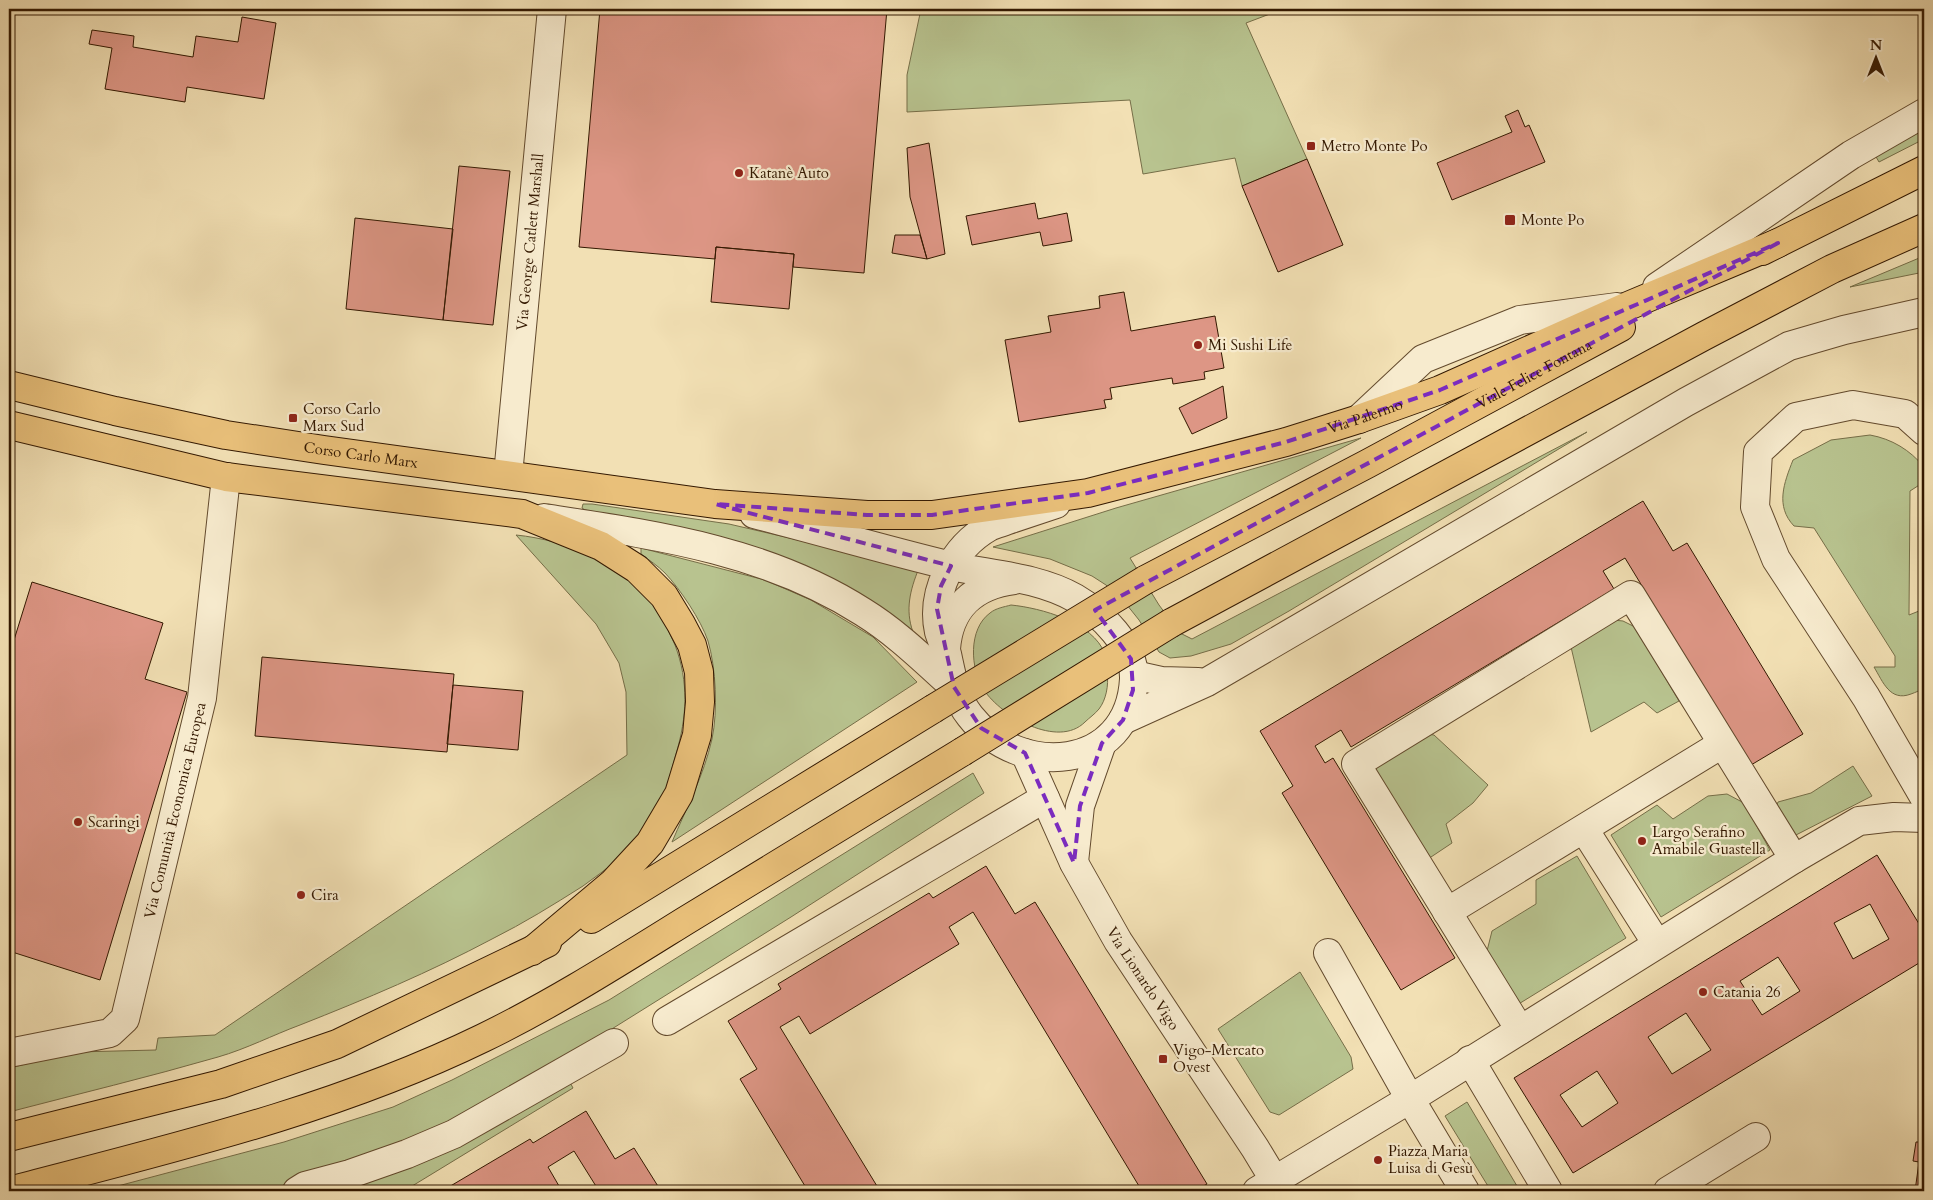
<svg xmlns="http://www.w3.org/2000/svg" width="1933" height="1200" font-family="Cardo,serif">
<rect width="100%" height="100%" fill="#f2e0b4"/>
<filter id="stains"><feTurbulence type="fractalNoise" baseFrequency=".004" numOctaves="4"/><feColorMatrix values="0 0 0 0 .2 0 0 0 0 .09 0 0 0 0 .02 0 0 0 .5 -.17"/></filter>
<radialGradient id="worn" r=".72"><stop offset=".6" stop-color="#630" stop-opacity="0"/><stop offset="1" stop-color="#630" stop-opacity=".3"/></radialGradient>
<path fill="#b8c38f" stroke="#766e48" d="M921,9H1283L1246,23L1307,159L1242,186L1235,158L1143,174L1130,100L907,112V75Z
M1924,129V139L1879,162L1875,155Z
M1924,256V272L1850,287Z
M1587,432L1289,611L1231,644L1191,656L1170,658L1159,652L1139,620L1127,605L1106,585L1092,576L1050,559L993,547L1116,508L1361,438L1130,558L1159,605L1180,633L1192,639Z
M1870,435C1892,439 1910,450 1924,467V482L1910,491L1909,615L1924,609V687C1920,691 1916,692 1911,694C1890,702 1883,682 1874,667H1895V656L1814,528L1794,526C1775,506 1784,483 1793,460L1831,440Z
M583,504H592L729,524L919,568C910,590 905,610 913,632L847,586L789,559L764,550L687,530L585,510L582,508Z
M516,535C566,540 624,563 655,606C663,618 669,632 675,645C689,682 687,717 676,754C672,767 669,783 663,796C652,818 635,841 618,859C607,869 595,877 583,886C553,905 524,923 492,939C430,972 366,999 300,1025C273,1035 246,1049 218,1057C149,1077 78,1094 9,1112V1068L76,1052L156,1050L158,1038L215,1035L627,755L626,692L619,663L596,624Z
M641,548L765,580L811,600L873,637L917,682L672,842C686,809 704,775 712,739C718,711 716,668 708,641C701,620 680,589 665,573C658,566 649,560 641,554Z
M1011,605C1041,608 1093,622 1105,654C1107,660 1106,667 1107,673C1109,685 1106,700 1099,709C1095,714 1089,718 1085,722C1058,749 1001,716 984,690C970,669 968,629 990,613C996,608 1004,607 1011,605Z
M1613,620L1623,621L1635,627L1679,701L1657,713L1644,702L1591,732L1571,647Z
M1427,734L1434,735L1488,785L1473,803L1446,824L1452,843L1428,859L1374,772L1375,764Z
M1853,766L1872,796L1794,836L1776,807L1778,802L1811,793Z
M973,773L984,793L791,917L559,1062L573,1088L404,1191H99L284,1142L393,1107L452,1080L609,1000Z
M1727,794L1744,803L1770,850L1661,917L1611,835L1657,805L1673,819L1708,796Z
M1577,856L1626,938L1517,1005L1487,951L1492,931L1536,904V880Z
M1300,972L1351,1057L1353,1069L1279,1115L1270,1112L1218,1029Z
M1467,1102L1520,1191H1491L1445,1116Z"/>
<path fill="#dd9685" stroke="#331800" fill-rule="evenodd" d="M600,9H887L864,273L793,267L794,254L716,247L715,259L579,247Z
M242,17L276,23L264,99L187,87L185,102L105,89L112,48L89,44L92,30L134,36L133,47L193,57L196,36L238,42Z
M1518,110L1525,127L1529,125L1545,162L1452,200L1437,163L1512,132L1505,116Z
M929,143L945,254L927,259L910,197L907,148Z
M1307,159L1343,245L1278,272L1242,186Z
M459,166L510,171L493,325L443,320Z
M1035,203L1038,219L1067,213L1072,241L1043,246L1040,232L972,245L966,216Z
M355,218L453,229L443,320L346,309Z
M895,235H920L927,259L892,253Z
M716,247L794,254L789,309L711,302Z
M1124,292L1131,331L1215,316L1224,368L1204,372L1205,379L1173,384L1172,378L1110,388L1112,399L1104,400L1106,408L1019,422L1005,340L1051,332L1048,316L1100,308L1099,296Z
M1223,386L1227,418L1192,434L1179,408Z
M1643,501L1673,551L1687,543L1803,734L1751,765L1625,558L1603,571L1614,589L1351,747L1341,730L1315,746L1325,763L1333,758L1455,958L1401,990L1282,793L1293,786L1260,731Z
M32,582L163,623L145,679L187,692L100,980L9,951V638L14,640Z
M262,657L454,674L447,752L255,736Z
M453,685L523,691L518,750L447,744Z
M1877,855L1924,932V960L1573,1173L1514,1078ZM1870,904L1889,939L1853,959L1834,923ZM1778,957L1800,991L1762,1015L1740,981ZM1686,1013L1711,1050L1672,1074L1648,1037ZM1597,1071L1618,1103L1582,1127L1560,1095Z
M986,866L1015,914L1035,902L1207,1184L1194,1191H1142L973,912L949,927L959,944L810,1034L799,1016L780,1027L880,1191H808L740,1079L757,1069L728,1021L781,989L778,984L929,893L933,898Z
M586,1111L615,1159L634,1148L661,1191H599L574,1151L548,1167L559,1186L551,1191H442L530,1139L533,1143Z
M1923,1131L1924,1191H1915L1919,1162L1913,1161L1916,1142H1921Z"/>
<g fill="none" stroke-linecap="round" stroke-linejoin="round">
<g stroke="#634a2d" stroke-width="30">
<g id="minor">
<path d="M1657,287L1851,155L1924,113"/>
<path d="M1359,419L1423,359L1520,320L1617,307"/>
<path d="M1924,431L1905,414L1853,405L1796,417L1758,452L1755,507L1776,559L1866,697L1924,797"/>
<path id="s1" d="M508,475L552,9"/>
<path d="M754,514C820,531 885,550 951,566C992,575 1038,577 1075,598C1101,613 1135,646 1134,679C1129,772 1019,779 970,716C955,697 952,677 947,654C945,647 941,639 939,632C930,591 954,547 989,527C995,524 1004,522 1011,519C1026,514 1041,509 1056,504"/>
<path d="M544,518C655,535 766,550 863,612C897,633 925,661 954,687"/>
<path d="M946,649C949,607 974,585 1014,580"/>
<path d="M1134,675L1161,681L1198,682"/>
<path d="M1123,720L1207,682L1686,402L1789,346L1844,330L1924,312"/>
<path id="s2" d="M1025,753L1074,863L1118,941L1255,1148L1281,1191"/>
<path d="M1584,829L1657,944"/>
<path d="M1074,862L1080,806L1102,743"/>
<path d="M1447,912L1722,744"/>
<path d="M1328,953L1410,1099L1465,1191"/>
<path d="M667,1021L1045,798"/>
<path d="M1520,1030L1356,764L1631,595L1794,859"/>
<path id="s3" d="M9,1053L110,1033L125,1019L202,698L226,477"/>
<path d="M1470,1060L1548,1191"/>
<path d="M297,1191L305,1186L350,1174L407,1154L454,1134L614,1043"/>
<path d="M1257,1191L1410,1099L1794,859L1859,821L1894,817L1924,818"/>
<path d="M1668,1191L1756,1137"/>
</g>
</g>
<g stroke="#331800" stroke-width="30">
<g id="major">
<path d="M1762,251L1924,170"/>
<path id="s4" d="M9,385L115,411L226,435L324,450L715,504L867,515H932L1088,493L1286,442L1359,419L1440,390L1628,306L1778,243"/>
<path d="M9,425L226,477L522,514L601,546L637,569L664,596L681,624L692,645L699,672L700,702L697,735L679,794L650,843L613,883L532,951"/>
<path id="s5" d="M1145,580L1367,464L1621,327"/>
<path d="M1171,623L1704,336L1832,269L1924,228"/>
<path d="M591,919L933,709"/>
<path d="M9,1137L221,1084L337,1044L547,943"/>
<path d="M9,1191C169,1149 333,1111 483,1038C553,1004 619,962 685,921C777,865 869,808 962,752"/>
</g>
</g>
<use href="#minor" stroke="#f7ebce" stroke-width="28"/>
<use href="#major" stroke="#e9c07a" stroke-width="28"/>
<g stroke="#331800" stroke-width="30" stroke-linecap="butt">
<path id="major-bridge" d="M933,709L1145,580
M962,752L1171,623"/>
</g>
<use href="#major-bridge" stroke="#e9c07a" stroke-width="28"/>
</g>
<path fill="none" stroke="#7b2cbf" stroke-width="4" stroke-dasharray="10 6" stroke-linejoin="round" d="M1778,243L1095,610L1131,659L1133,690L1123,720L1102,743L1080,806L1074,863L1025,753L981,728L954,687L937,609L941,586L951,566L715,504L867,515H932L1088,493L1286,442L1440,390Z"/>
<g fill="#8f2418" stroke="#f7ebce" stroke-width="2">
<rect x="1306" y="141" width="10" height="10" rx="2.5"/>
<circle cx="739" cy="173" r="5"/>
<rect x="1504" y="214" width="12" height="12" rx="2.5"/>
<circle cx="1198" cy="345" r="5"/>
<rect x="288" y="413" width="10" height="10" rx="2.5"/>
<circle cx="78" cy="822" r="5"/>
<circle cx="1642" cy="841" r="5"/>
<circle cx="301" cy="895" r="5"/>
<circle cx="1703" cy="992" r="5"/>
<rect x="1158" y="1054" width="10" height="10" rx="2.5"/>
<circle cx="1378" cy="1160" r="5"/>
</g>
<g text-anchor="middle" stroke-width="4.5" stroke-linejoin="round" paint-order="stroke">
<g font-size="15" fill="#331800" stroke="#f7ebce" text-anchor="start">
<text x="1321" y="151">Metro Monte Po</text>
<text x="749" y="178">Katanè Auto</text>
<text x="1521" y="225">Monte Po</text>
<text x="1208" y="350">Mi Sushi Life</text>
<text x="303" y="414">Corso Carlo<tspan x="303" dy="17">Marx Sud</tspan></text>
<text x="88" y="827">Scaringi</text>
<text x="1652" y="837">Largo Serafino<tspan x="1652" dy="17">Amabile Guastella</tspan></text>
<text x="311" y="900">Cira</text>
<text x="1713" y="997">Catania 26</text>
<text x="1173" y="1055">Vigo-Mercato<tspan x="1173" dy="17">Ovest</tspan></text>
<text x="1388" y="1156">Piazza Maria<tspan x="1388" dy="17">Luisa di Gesù</tspan></text>
</g>
<g font-size="15" fill="#331800" stroke="#f7ebce">
<text dy="5" stroke="none"><textPath href="#s1" startOffset="234">Via George Catlett Marshall</textPath></text>
<text dy="5" stroke="none"><textPath href="#s5" startOffset="440">Viale Felice Fontana</textPath></text>
<text dy="5" stroke="none"><textPath href="#s4" startOffset="1379">Via Palermo</textPath></text>
<text dy="5" stroke="none"><textPath href="#s4" startOffset="359">Corso Carlo Marx</textPath></text>
<text dy="5" stroke="none"><textPath href="#s3" startOffset="338">Via Comunità Economica Europea</textPath></text>
<text dy="5" stroke="none"><textPath href="#s2" startOffset="255">Via Lionardo Vigo</textPath></text>
</g>
</g>
<rect width="1933" height="1200" fill="none" stroke="#f2e0b4" stroke-width="30"/>
<rect x="10" y="10" width="1913" height="1180" fill="none" stroke="#331800" stroke-width="2.5"/>
<rect x="15" y="15" width="1903" height="1170" fill="none" stroke="#331800"/>
<g transform="translate(1876 58)" stroke="#f7ebce" stroke-width="4" paint-order="stroke">
<path d="M0-4L9 19L0 12L-9 19Z" fill="#331800"/>
<text y="-8" font-size="14" font-weight="bold" text-anchor="middle" fill="#331800">N</text>
</g>
<rect width="100%" height="100%" filter="url(#stains)"/>
<rect width="100%" height="100%" fill="url(#worn)"/>
</svg>
